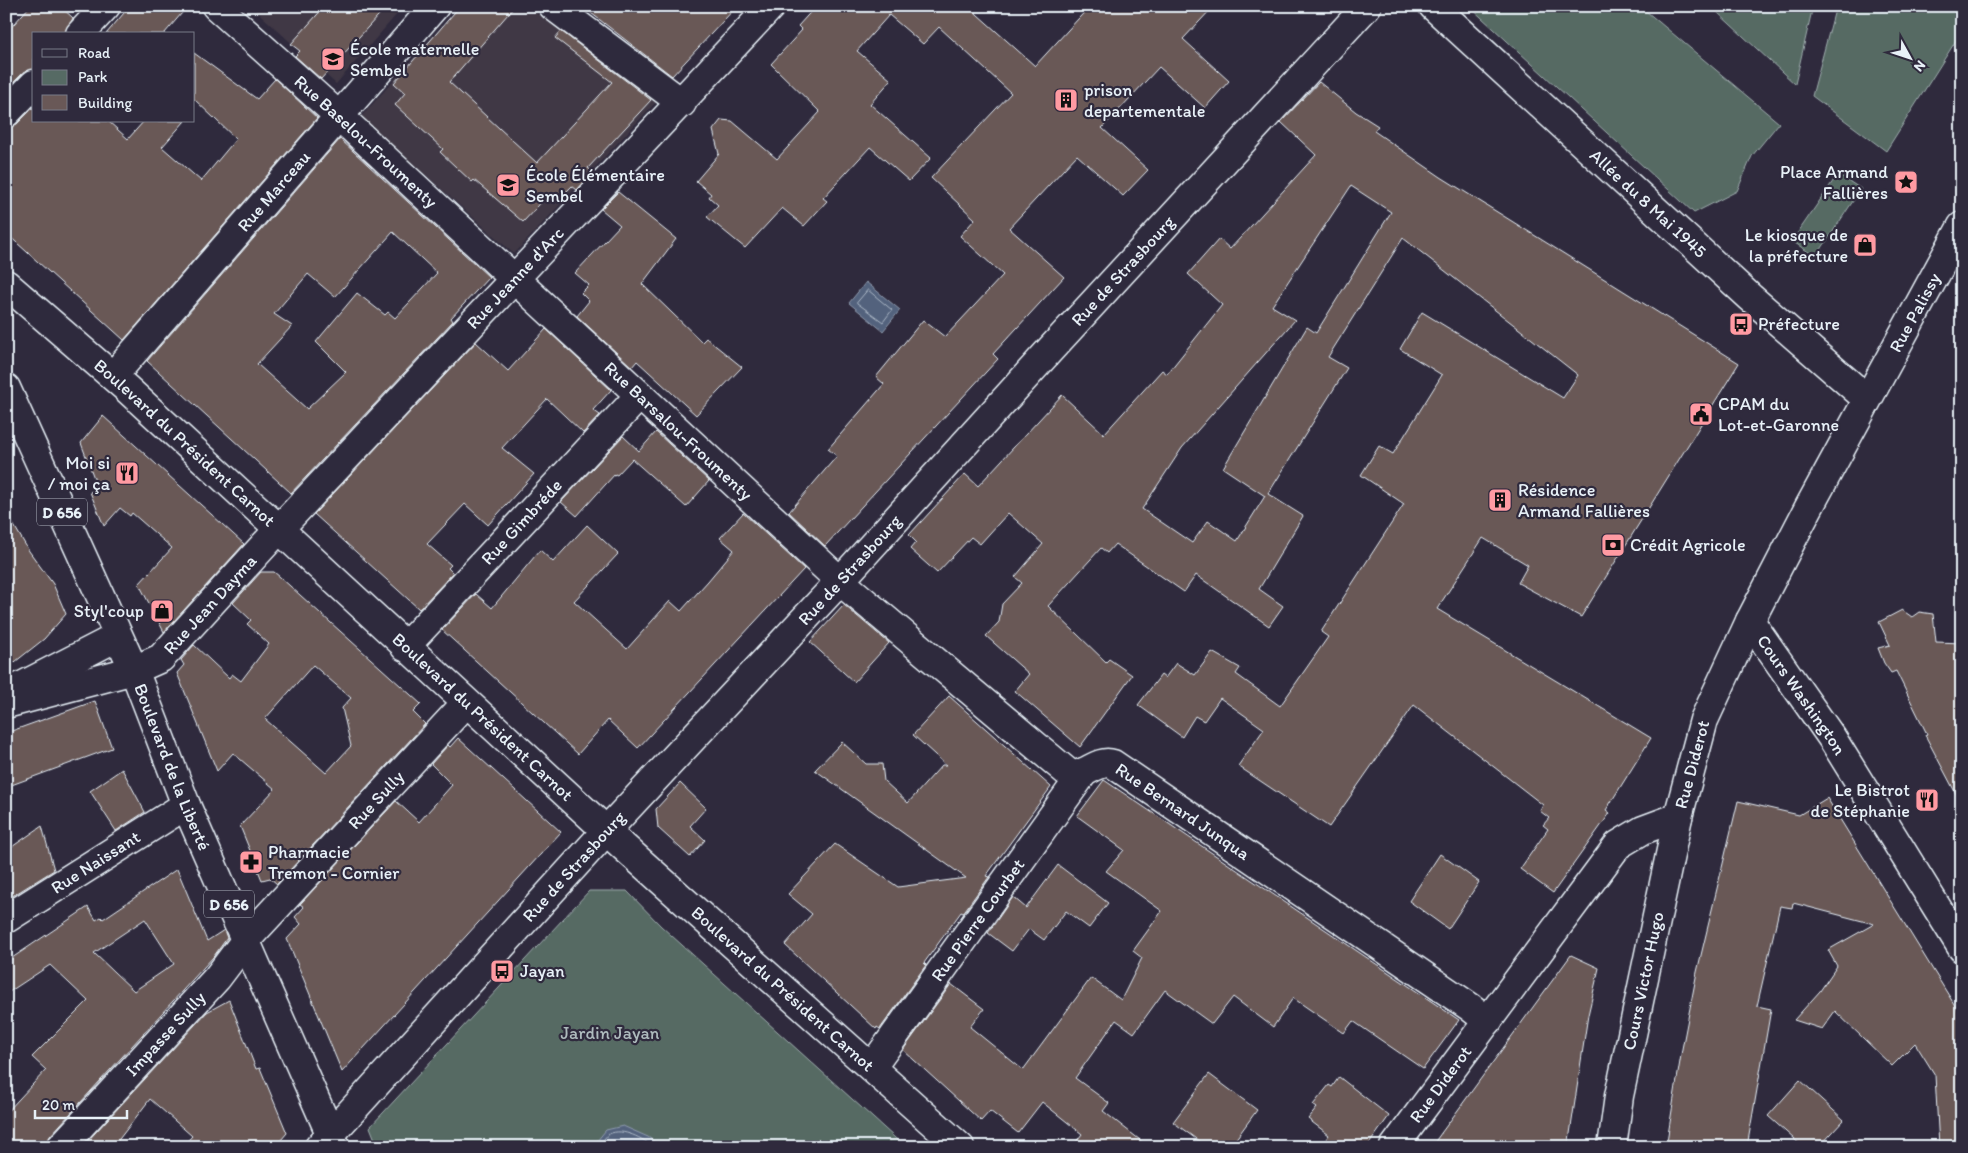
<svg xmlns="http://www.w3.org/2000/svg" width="1968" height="1153" font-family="Itim,sans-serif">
<rect width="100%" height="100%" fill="#2f2a3d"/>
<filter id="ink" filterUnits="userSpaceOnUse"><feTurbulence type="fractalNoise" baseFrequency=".02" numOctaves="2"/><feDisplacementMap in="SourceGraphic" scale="10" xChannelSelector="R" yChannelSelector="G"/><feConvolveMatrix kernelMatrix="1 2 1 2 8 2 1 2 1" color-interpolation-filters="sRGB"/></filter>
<g filter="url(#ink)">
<path fill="#403845" d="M251,6H404L336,84Z
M460,6H527L656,102L514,254L361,117Z"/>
<path fill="#566a64" stroke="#9faeae" d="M1469,6H1640L1779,123L1752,156L1737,191L1694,213Z
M1722,6H1813L1795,84L1717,12Z
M1836,6H1962V31L1886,151L1812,96Z
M1838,174L1861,189L1816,257L1792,241Z
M589,891H627L661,926L905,1147H378L370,1127Z"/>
<path fill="#53627d" stroke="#8f9bae" d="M866,282L900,310L883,331L849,303Z
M623,1126L648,1137L663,1147H592L606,1130Z"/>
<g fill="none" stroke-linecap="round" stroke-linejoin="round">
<path stroke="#acb8c7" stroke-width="1" d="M868,290L892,310L883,322L857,303Z
M599,1147C602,1143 605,1136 609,1134C623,1127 643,1139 654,1147"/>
</g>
<path fill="#695857" stroke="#e8f1f8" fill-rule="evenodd" d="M30,6H60L73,18L65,34H34V69L23,73L6,90V33Z
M130,6H188L164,34H106Z
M325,6H387L321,79L295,56L300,51L291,44Z
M460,6H515L449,82L537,163L612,82L555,38L561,31L651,100L588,168L593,172L577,190L572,186L558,200L550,193L523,222L474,180L472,182L440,152L443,149L395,105L405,93L394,83Z
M582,6H737L672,76Z
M816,6H968L1035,66L1090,6H1214L1183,39L1229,81L1205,108L1159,67L1102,128L1148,170L1123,196L1077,155L1009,228L1064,277L993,354L998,359L825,546L789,512L837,456L828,449L884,384L876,377L923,320L945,337L1003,275L960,236L975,219L931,178L1011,93L939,27L923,44L889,15L857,51L891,80L870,104L931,158L909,181L870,147L823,198L827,201L804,226L782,208L745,248L707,217L718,205L709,197L711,194L696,181L719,154L713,130L721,120L732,121L777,159L820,112L771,64L802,30L798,26Z
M194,53L257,99L275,79L317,118L124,340L6,233V128L17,124L34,107V121H108L128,139L144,121H185L162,147L201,181L236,139L194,99Z
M1319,82L1356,112L1378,126L1374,131L1441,177L1739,363L1581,617L1518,583L1528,565L1483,538L1437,609L1651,738L1606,810L1610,813L1553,893L1520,869L1548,829L1543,825L1549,818L1540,811L1543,805L1414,705L1329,827L1238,766L1264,729L1220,698L1204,721L1195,716L1182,737L1138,705L1161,675L1165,678L1176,663L1195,675L1212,652L1240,668L1236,674L1280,706L1328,637L1321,632L1404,504L1361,475L1379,446L1393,454L1442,375L1400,349L1422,312L1563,398L1578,375L1403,238L1328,357L1347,368L1268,494L1303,516L1259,589L1283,606L1269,626L1196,575L1184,592L1115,544L1107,553L1101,548L1048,606L1106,662L1109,659L1132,675L1080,747L1015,691L1029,674L986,636L999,622L1002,604L1022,583L1015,577L1043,544L1008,513L980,544L971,537L937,573L910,549L916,542L909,535L965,474L978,486L1062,395L1104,434L1162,370L1167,374L1222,305L1188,274L1219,239L1230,249L1316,155L1281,122ZM1351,186L1391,212L1316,333L1307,327L1223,468L1265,496L1237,541L1208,521L1192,543L1142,509L1182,448L1295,320L1272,306Z
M340,139L489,277L451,318L453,321L291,493L147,361ZM393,232L437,273L395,318L388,312L385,315L357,293L316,342L346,372L307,409L257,364L292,326L274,314L308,274L335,297Z
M618,192L676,239L642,284L702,342L706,338L742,367L696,415L637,361L632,367L577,316L589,301L581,293L589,285L575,273L620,225L601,209Z
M546,329L611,390L593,410L600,415L583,433L547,399L502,448L534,474L488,525L465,504L427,544L451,565L448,568L453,573L419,609L314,514L476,342L508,371Z
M103,416L244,544L164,632L139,584L172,548L132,513L130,516L120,508L104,526L90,492L98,489L81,443Z
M656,432L709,481L686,507L632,459L617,475L615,474L577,516L561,502L623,436L639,451Z
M6,512L29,551L53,584L66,614L44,639L6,669Z
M743,513L804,569L638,748L608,720L578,754L442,630L476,594L492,608L540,550L553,562L587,525L618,554L574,601L627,649L670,601L681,611L708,581L734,550L720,538Z
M261,572H274L280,577L421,704L413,712L425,724L277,884L270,878L262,880L240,826L275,789L233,753L217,771L177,673L184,665L181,660L194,645L229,678L232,674L241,681L269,644L247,624L251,620L233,603ZM313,665L351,698L342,708L351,746L326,773L265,719Z
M844,605L889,643L854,682L810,642Z
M1902,610L1912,617L1919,612L1933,614L1936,642L1962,643V805L1925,735L1927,734L1896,671L1891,673L1884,663L1878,648L1890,645L1879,622Z
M949,696L1051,787L986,876L989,877L963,913L961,912L924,963L926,965L880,1029L877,1027L876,1029L785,945L812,914L788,894L835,844L898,887L966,878L815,770L842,742L866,764H882L884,781L908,803L942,765H946L913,735Z
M95,701L112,748L6,787V733Z
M458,738L561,832L342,1072L287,939L301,924L295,917L304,907L300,904L396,801L419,822L452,785L431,764L448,745L450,747Z
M122,769L145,812L116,831L90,791Z
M1104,780L1459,1020L1423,1069L1353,1021L1344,1033L1293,998L1273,1027L1233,997L1212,1024L1165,990L1134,1033L1116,1020L1075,1078L1109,1103L1103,1111L1149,1147H1072L1082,1134L1042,1102L1018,1133L990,1111L981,1121L903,1050L951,984L984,1009L970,1027L1023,1070L1091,978L1121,1000L1142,958L1133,951L1162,911L1106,871L1124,850L1077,816Z
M680,783L706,808L690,826L705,840L690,857L658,828L656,809Z
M1827,798L1962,1017V1147H1939L1935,1075L1915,1043L1892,1066L1835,1011L1822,1029L1794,1020L1820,991L1837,966L1828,950L1874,924L1793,903L1792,908L1780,906L1757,1006L1771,1009L1747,1147H1666L1682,1049L1697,972L1738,801L1799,815Z
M42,826L54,870L6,900V851Z
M1440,854L1479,882L1448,929L1409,901Z
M1058,865L1108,903L1089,928L1066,911L1044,940L1029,929L1012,951L988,933L1013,897L1026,908Z
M177,869L207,941L224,930L227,938L214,956L50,1136L46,1147H6V1113L46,1070L32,1057L88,1001L50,965L6,994V962L88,907L96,920L101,917L103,919ZM145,919L174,964L134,991L94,953Z
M1571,955L1599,968L1588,1015L1568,1147H1431Z
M229,1000L256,1069L260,1068L287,1133L275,1147H182L192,1136L150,1099L113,1147H82L207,1012Z
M1209,1074L1257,1110L1230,1147H1207L1173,1122Z
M1339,1077L1389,1116L1367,1147H1320L1329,1135L1308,1119L1317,1108L1313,1105L1329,1085L1332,1087Z
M1800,1080L1844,1120L1819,1147H1803L1768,1116Z"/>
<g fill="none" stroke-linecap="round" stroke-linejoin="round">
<g stroke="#e8f1f8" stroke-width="31">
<g id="street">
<path id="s1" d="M216,6L339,116L840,581L1066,771C1082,783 1095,758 1113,764L1470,1007L1488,1021"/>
<path d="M553,6L682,103"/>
<path id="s2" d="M1433,6L1750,297L1867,399"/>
<path d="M80,34L106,6"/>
<path d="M6,113L34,84"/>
<path id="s3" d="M113,376L435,6"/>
<path id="s4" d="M1750,621L1832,738L1962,948"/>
<path id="s5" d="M405,647L639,396"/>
<path id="s6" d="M134,670L161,658L279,529L771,6"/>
<path id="s7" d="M6,919L186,805"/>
<path id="s8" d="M872,1067L1084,772"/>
<path id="s9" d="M61,1147L217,978L245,941L272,912L466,703"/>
<path id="s10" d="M1394,1147L1618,845L1643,830L1678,817"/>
<path id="s11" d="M1612,1147L1619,1096L1678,817L1704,720L1750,621L1808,509L1962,226"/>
</g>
</g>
<g stroke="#e8f1f8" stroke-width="31">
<g id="secondary">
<path id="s12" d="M6,284L126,388L625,848L960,1147"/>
<path d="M14,690L117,637"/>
<path d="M6,704L134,670"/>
<path id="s13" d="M319,1147L606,831L840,581L1049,351L1367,6"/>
</g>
</g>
<g stroke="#e8f1f8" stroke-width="31">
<g id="primary">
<path id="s14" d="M6,388L134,670L186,805L336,1147"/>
</g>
</g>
<use href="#street" stroke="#2f2a3d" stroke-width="28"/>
<use href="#secondary" stroke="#2f2a3d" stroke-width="28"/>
<use href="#primary" stroke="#2f2a3d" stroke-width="28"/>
</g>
</g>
<defs>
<g id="school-square" transform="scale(1.25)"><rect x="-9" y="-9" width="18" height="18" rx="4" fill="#ff9aa2" stroke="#2f2a3d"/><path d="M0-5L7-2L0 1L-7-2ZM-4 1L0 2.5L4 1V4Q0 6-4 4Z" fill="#111"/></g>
<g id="building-square" transform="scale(1.25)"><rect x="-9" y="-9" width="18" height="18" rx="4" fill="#ff9aa2" stroke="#2f2a3d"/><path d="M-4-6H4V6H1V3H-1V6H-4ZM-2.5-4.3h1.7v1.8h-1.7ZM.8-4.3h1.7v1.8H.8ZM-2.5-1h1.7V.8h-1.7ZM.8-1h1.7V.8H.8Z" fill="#111"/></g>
<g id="sight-square" transform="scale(1.25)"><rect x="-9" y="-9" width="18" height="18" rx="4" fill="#ff9aa2" stroke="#2f2a3d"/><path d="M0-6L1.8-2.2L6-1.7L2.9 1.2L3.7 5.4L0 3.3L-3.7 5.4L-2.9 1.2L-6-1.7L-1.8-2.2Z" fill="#111"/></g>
<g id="shop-square" transform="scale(1.25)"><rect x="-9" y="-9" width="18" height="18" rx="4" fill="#ff9aa2" stroke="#2f2a3d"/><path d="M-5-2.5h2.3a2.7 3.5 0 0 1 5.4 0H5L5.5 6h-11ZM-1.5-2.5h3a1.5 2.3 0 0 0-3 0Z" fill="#111"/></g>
<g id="bus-square" transform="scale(1.25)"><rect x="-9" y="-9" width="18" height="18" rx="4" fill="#ff9aa2" stroke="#2f2a3d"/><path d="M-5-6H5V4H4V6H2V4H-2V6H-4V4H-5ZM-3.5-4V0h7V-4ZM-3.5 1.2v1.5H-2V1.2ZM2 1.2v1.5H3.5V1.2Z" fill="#111"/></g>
<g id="civic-square" transform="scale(1.25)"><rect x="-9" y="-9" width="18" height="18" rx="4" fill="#ff9aa2" stroke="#2f2a3d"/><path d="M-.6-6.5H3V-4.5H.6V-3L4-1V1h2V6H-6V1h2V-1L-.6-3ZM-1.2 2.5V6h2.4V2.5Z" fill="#111"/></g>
<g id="restaurant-square" transform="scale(1.25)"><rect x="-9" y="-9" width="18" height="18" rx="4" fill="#ff9aa2" stroke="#2f2a3d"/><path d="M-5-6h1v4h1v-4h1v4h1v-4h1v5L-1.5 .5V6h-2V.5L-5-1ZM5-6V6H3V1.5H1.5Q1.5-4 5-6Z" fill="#111"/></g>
<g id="bank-square" transform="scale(1.25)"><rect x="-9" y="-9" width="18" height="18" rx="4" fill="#ff9aa2" stroke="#2f2a3d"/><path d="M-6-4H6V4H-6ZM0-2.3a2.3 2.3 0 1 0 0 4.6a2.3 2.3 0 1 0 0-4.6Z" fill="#111"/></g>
<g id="pharmacy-square" transform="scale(1.25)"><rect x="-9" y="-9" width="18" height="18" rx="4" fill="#ff9aa2" stroke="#2f2a3d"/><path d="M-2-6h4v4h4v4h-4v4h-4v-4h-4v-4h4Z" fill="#111"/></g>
</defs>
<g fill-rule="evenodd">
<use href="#school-square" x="333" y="59"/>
<use href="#building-square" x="1066" y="100"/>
<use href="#sight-square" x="1906" y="182"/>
<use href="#school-square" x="508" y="185"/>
<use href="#shop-square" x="1865" y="245"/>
<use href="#bus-square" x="1741" y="324"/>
<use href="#civic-square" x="1701" y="414"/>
<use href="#restaurant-square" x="127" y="473"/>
<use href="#building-square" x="1500" y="500"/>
<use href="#bank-square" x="1613" y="545"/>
<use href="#shop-square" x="162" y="611"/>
<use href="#restaurant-square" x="1927" y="800"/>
<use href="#pharmacy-square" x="251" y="862"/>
<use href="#bus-square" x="502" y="971"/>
</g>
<g text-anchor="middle" stroke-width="4.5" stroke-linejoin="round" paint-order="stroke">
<g fill="#2f2a3d" stroke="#b0b5c0" stroke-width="1">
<rect x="37" y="498.5" width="50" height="27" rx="4"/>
<rect x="204" y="890.5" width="50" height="27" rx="4"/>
</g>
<g font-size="16" font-weight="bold" fill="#e8f1f8">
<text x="62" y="518">D 656</text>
<text x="229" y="910">D 656</text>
</g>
<g font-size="18" fill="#e8f1f8" stroke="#2f2a3d" text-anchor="start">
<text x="350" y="55">École maternelle<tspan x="350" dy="21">Sembel</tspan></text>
<text x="1084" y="96">prison<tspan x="1084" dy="21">departementale</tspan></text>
<text x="1888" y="178" text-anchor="end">Place Armand<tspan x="1888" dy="21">Fallières</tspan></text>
<text x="526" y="181">École Élémentaire<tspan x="526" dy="21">Sembel</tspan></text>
<text x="1848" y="241" text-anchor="end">Le kiosque de<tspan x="1848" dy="21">la préfecture</tspan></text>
<text x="1758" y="330">Préfecture</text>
<text x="1718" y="410">CPAM du<tspan x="1718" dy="21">Lot-et-Garonne</tspan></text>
<text x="110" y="469" text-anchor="end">Moi si<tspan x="110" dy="21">/ moi ça</tspan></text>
<text x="1518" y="496">Résidence<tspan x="1518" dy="21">Armand Fallières</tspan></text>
<text x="1630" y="551">Crédit Agricole</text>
<text x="144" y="617" text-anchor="end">Styl'coup</text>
<text x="1910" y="796" text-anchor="end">Le Bistrot<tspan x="1910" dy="21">de Stéphanie</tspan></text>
<text x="268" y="858">Pharmacie<tspan x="268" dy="21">Tremon - Cornier</tspan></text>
<text x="520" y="977">Jayan</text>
</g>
<g font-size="18" fill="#e8f1f8" stroke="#2f2a3d">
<text dy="6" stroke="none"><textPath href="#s1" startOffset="202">Rue Baselou-Froumenty</textPath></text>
<text dy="6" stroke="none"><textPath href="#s3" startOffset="245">Rue Marceau</textPath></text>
<text dy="6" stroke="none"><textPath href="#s2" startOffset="292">Allée du 8 Mai 1945</textPath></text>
<text dy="6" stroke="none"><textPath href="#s13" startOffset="1189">Rue de Strasbourg</textPath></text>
<text dy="6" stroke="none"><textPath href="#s6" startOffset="549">Rue Jeanne d'Arc</textPath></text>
<text dy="6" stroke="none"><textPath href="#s11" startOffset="896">Rue Palissy</textPath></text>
<text dy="6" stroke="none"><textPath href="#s1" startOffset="628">Rue Barsalou-Froumenty</textPath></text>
<text dy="6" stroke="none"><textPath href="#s12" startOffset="239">Boulevard du Président Carnot</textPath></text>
<text dy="6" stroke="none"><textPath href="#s5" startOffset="171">Rue Gimbréde</textPath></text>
<text dy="6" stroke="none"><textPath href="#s13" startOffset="784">Rue de Strasbourg</textPath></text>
<text dy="6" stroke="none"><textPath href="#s6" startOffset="102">Rue Jean Dayma</textPath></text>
<text dy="6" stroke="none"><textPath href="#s4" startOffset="90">Cours Washington</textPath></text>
<text dy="6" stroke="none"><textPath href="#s12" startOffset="644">Boulevard du Président Carnot</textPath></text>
<text dy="6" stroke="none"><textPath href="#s11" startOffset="391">Rue Diderot</textPath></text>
<text dy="6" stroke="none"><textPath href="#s14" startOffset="414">Boulevard de la Liberté</textPath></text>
<text dy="6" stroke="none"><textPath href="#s9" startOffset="469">Rue Sully</textPath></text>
<text dy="6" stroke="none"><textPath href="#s1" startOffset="1278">Rue Bernard Junqua</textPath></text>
<text dy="6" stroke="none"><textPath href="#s7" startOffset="106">Rue Naissant</textPath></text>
<text dy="6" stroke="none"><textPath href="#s13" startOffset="379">Rue de Strasbourg</textPath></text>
<text dy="6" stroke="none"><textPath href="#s8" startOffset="181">Rue Pierre Courbet</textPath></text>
<text dy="6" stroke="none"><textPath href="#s11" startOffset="169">Cours Victor Hugo</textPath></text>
<text dy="6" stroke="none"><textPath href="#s12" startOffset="1049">Boulevard du Président Carnot</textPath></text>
<text dy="6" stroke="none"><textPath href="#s9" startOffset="154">Impasse Sully</textPath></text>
<text dy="6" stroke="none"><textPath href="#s10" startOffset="78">Rue Diderot</textPath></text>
</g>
<g font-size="18" fill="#aebbbd" stroke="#2f2a3d">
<text x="610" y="1039">Jardin Jayan</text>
</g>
</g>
<rect width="1968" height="1153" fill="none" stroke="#2f2a3d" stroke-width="25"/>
<rect x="12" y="12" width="1943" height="1128" fill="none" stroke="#e8f1f8" stroke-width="2" filter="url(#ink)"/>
<rect x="32" y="32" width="162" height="90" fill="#2f2a3d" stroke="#797a88"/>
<rect x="42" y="49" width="25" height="8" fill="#2f2a3d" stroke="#797a88"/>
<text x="78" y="58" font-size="15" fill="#e8f1f8">Road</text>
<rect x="42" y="70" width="25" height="15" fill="#566a64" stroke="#797a88"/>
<text x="78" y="82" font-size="15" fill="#e8f1f8">Park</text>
<rect x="42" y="95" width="25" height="15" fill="#695857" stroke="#797a88"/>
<text x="78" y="108" font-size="15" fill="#e8f1f8">Building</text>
<g transform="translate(1910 58) rotate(130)" stroke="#2f2a3d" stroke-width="4" paint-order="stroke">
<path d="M0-4L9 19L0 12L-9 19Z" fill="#e8f1f8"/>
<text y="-8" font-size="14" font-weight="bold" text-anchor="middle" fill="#e8f1f8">N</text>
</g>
<path d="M35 1110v8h92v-8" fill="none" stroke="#e8f1f8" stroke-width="2.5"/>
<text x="42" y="1110" font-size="15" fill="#e8f1f8" stroke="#2f2a3d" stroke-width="4" paint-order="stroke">20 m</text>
</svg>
